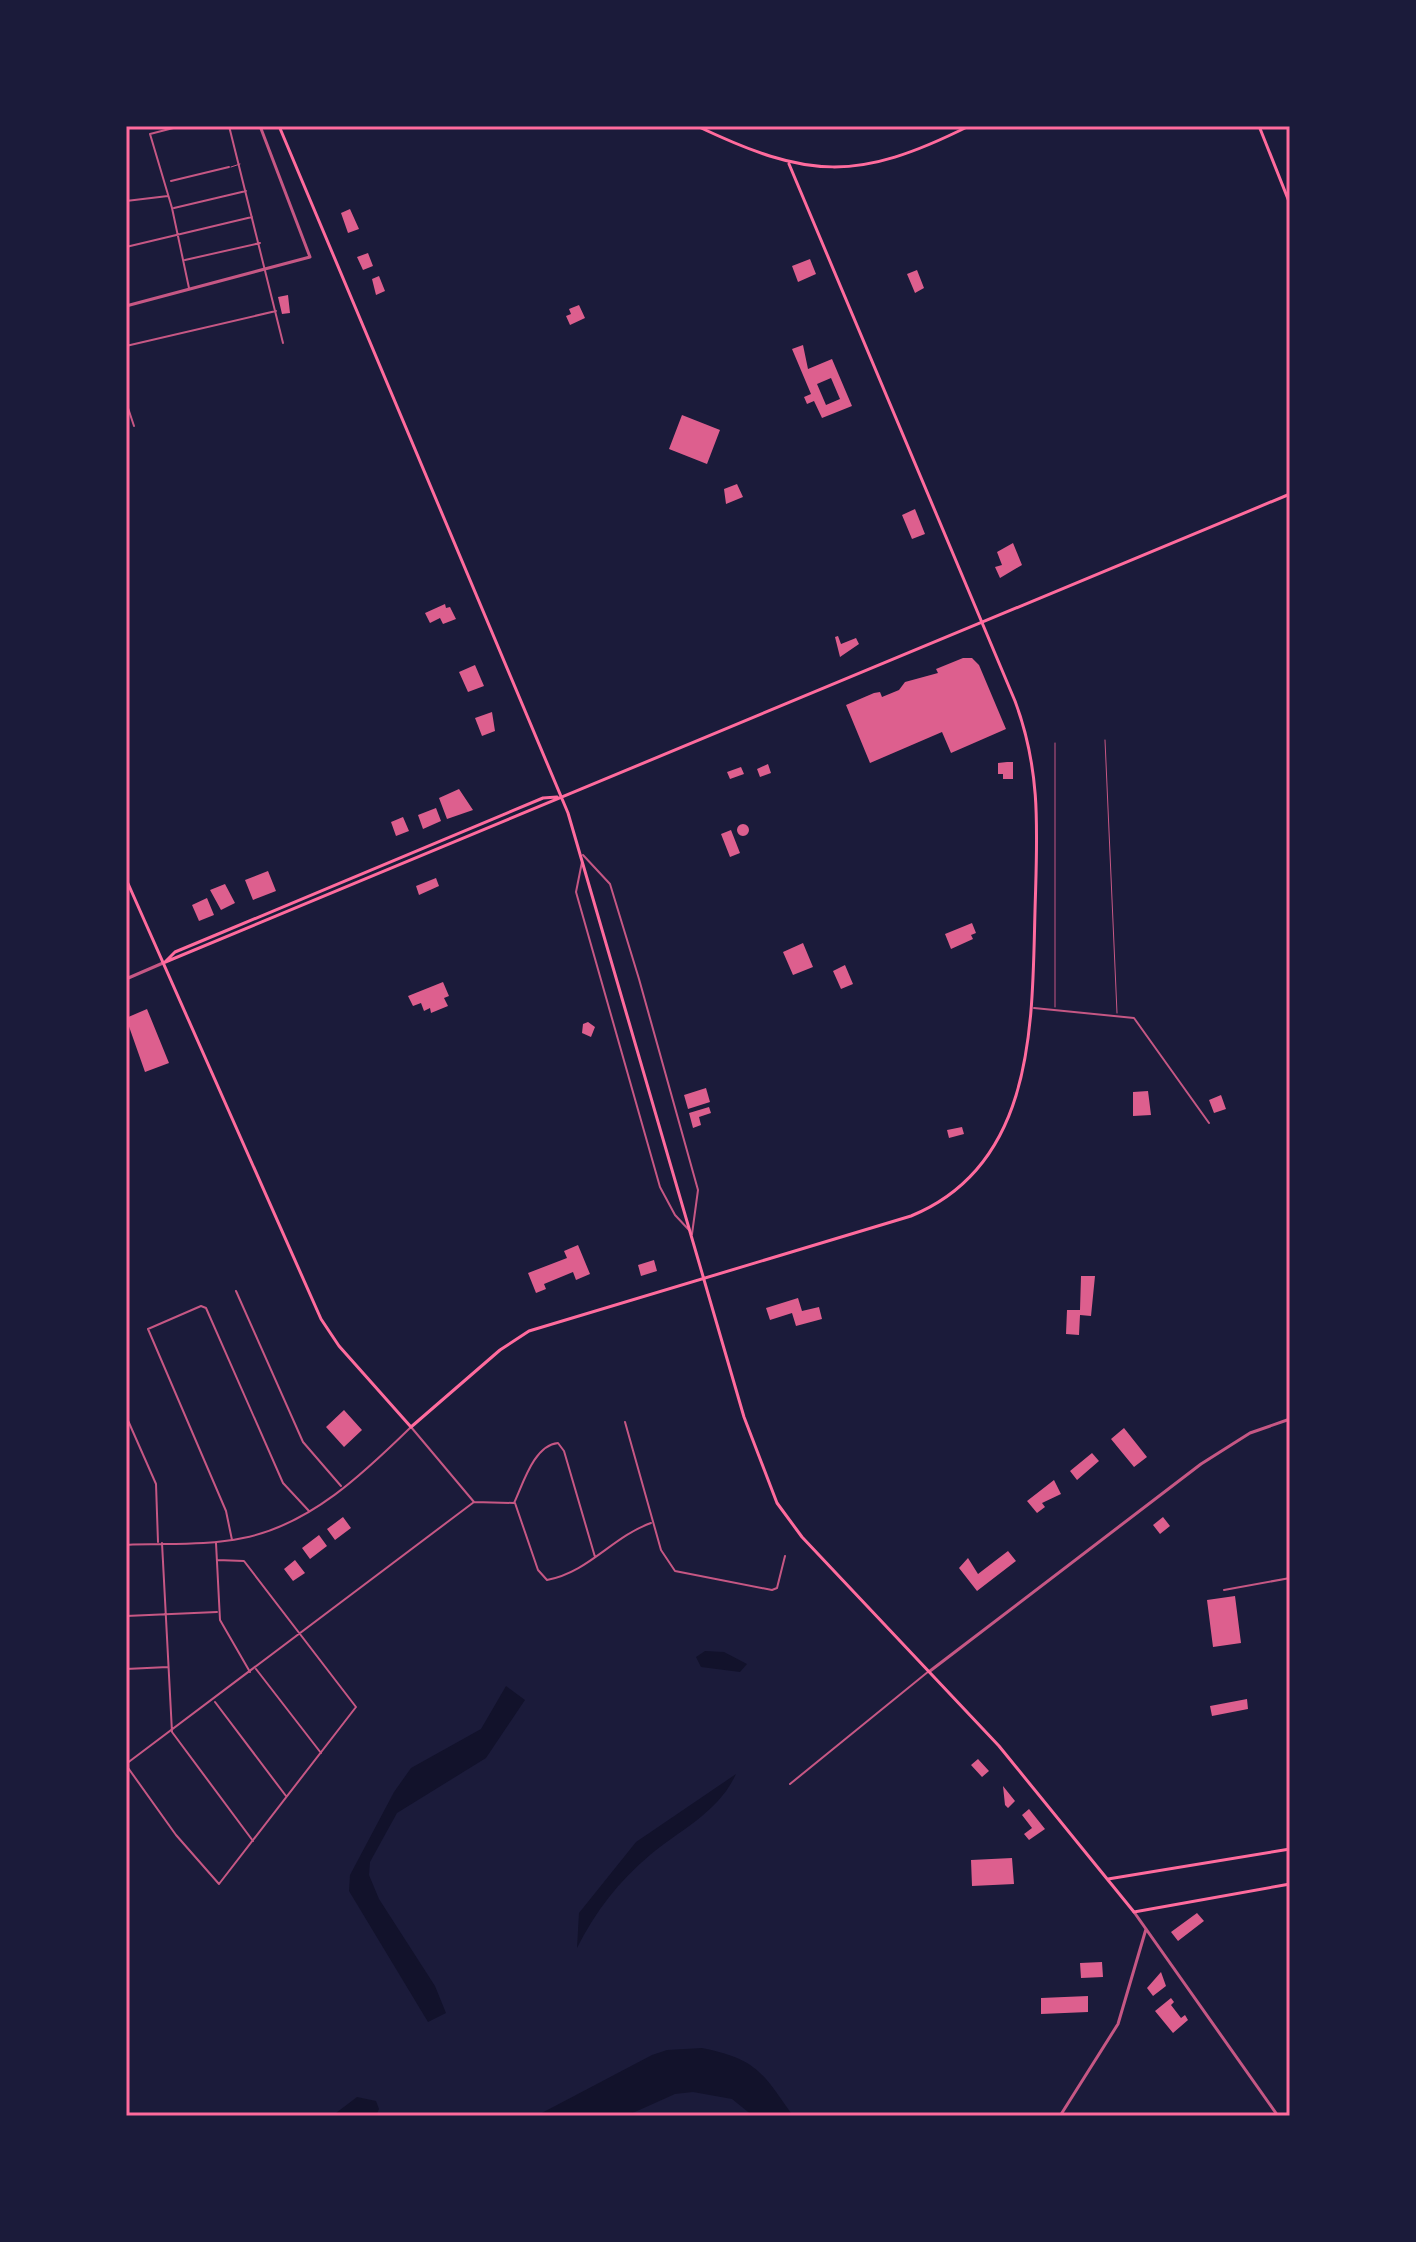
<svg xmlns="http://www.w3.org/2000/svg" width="1416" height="2242" font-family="Roboto,sans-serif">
<rect width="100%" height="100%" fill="#1b1b3a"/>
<path fill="#12122b" d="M705,1651L724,1652L747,1664L740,1672L701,1667L696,1657Z
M506,1686L525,1700L486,1758L397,1813L370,1862L369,1875L379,1899L435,1986L446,2013L428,2022L349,1891L350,1875L394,1792L411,1768L481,1729Z
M736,1774C718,1813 681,1829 650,1855C619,1881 595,1912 577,1948L579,1913L636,1842Z
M702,2048C757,2059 763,2073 793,2116H753L732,2099L693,2092L675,2094L626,2116H536L652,2055L667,2050Z
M357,2097L376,2101L379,2109L376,2116H332Z"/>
<path fill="#dd5f8e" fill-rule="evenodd" d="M350,209L359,229L348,233L341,213Z
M368,253L373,266L363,270L357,257Z
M810,259L816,274L798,282L792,266Z
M917,270L924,288L915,293L907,274Z
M379,276L385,291L376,295L372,279Z
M288,295L290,313L282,314L278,297Z
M579,305L585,318L570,325L566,316L571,314L569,309Z
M803,345L808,369L832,359L852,406L822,418L814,401L807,404L804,397L811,394L792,349ZM831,378L840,399L826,405L817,384Z
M682,415L720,430L707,464L669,449Z
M737,484L743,497L726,504L724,489Z
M915,509L925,534L912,539L902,515Z
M1013,543L1022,565L1000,578L995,567L1002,565L997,552Z
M445,604L446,608L450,607L456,619L443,624L440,618L430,623L425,613Z
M838,636L841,644L856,638L859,644L840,657L835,637Z
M963,658H972L979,665L1006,729L951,753L942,732L870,763L846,705L874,693L880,692L882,697L899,690L905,682L938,673L936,669Z
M475,665L484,686L468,692L459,672Z
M492,712L495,731L482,736L475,718Z
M1007,762H1013V779H1003V774H998V763Z
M768,764L771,773L760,777L757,769Z
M741,767L744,774L730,779L727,772Z
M459,789L473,810L447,819L439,798Z
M436,808L441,821L423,829L418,815Z
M403,817L409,831L396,836L391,822Z
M737 830a6 6 0 1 1 12 0a6 6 0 1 1-12 0Z
M731,830L740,853L730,857L721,834Z
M268,871L276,891L253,900L245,880Z
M436,878L439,886L419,895L416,886Z
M225,884L235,903L221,910L210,890Z
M207,898L214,915L199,921L192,905Z
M972,923L976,933L971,935L973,939L951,949L945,934Z
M803,943L813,967L793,975L783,952Z
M845,965L853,984L841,989L833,971Z
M443,982L449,996L444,998L448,1006L431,1013L430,1008L424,1011L421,1003L413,1006L408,996Z
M147,1009L169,1063L145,1072L126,1018Z
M588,1022L595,1027L591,1037L582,1033L583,1024Z
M706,1088L710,1102L688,1109L684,1095Z
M1148,1091L1151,1115L1133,1116V1092Z
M1221,1095L1226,1109L1214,1113L1209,1100Z
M709,1107L711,1113L699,1117L701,1125L693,1128L689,1113Z
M962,1127L964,1134L949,1138L947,1130Z
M578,1245L590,1274L576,1280L573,1272L544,1284L546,1289L536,1293L528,1273L567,1258L564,1251Z
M654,1260L657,1271L641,1276L638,1265Z
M1081,1276H1095L1091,1316L1080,1315L1079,1335L1066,1334L1067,1310H1080Z
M798,1298L802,1311L819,1307L822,1319L796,1326L792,1313L770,1320L766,1308Z
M344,1410L362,1430L344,1447L326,1427Z
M1124,1428L1147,1457L1134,1467L1111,1439Z
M1092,1453L1099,1461L1077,1480L1070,1471Z
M1054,1480L1061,1494L1042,1503L1045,1507L1037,1513L1027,1501Z
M343,1517L351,1528L335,1540L327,1529Z
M1163,1517L1170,1526L1160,1534L1153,1525Z
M319,1535L327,1546L310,1559L302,1548Z
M1008,1551L1016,1561L977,1591L959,1568L968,1558L978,1574Z
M295,1560L305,1573L293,1581L284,1569Z
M1235,1596L1241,1643L1213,1647L1207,1600Z
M1247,1699L1248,1709L1212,1716L1210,1706Z
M978,1759L989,1771L982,1777L971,1765Z
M1003,1786L1015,1801L1008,1808L1005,1805Z
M1029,1809L1045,1829L1029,1840L1024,1834L1032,1828L1022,1815Z
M1012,1858L1014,1884L972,1886L971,1860Z
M1197,1913L1204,1921L1178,1941L1171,1932Z
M1102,1962L1103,1977L1081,1978L1080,1963Z
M1161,1972L1166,1986L1153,1996L1147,1988Z
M1088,1996V2012L1041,2014V1998Z
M1171,1998L1174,2002L1171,2005L1181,2018L1185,2015L1188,2020L1173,2033L1155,2011Z"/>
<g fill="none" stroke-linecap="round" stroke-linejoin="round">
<path stroke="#c65784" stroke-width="1" d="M231,167L240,164
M1105,740L1117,1013
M1055,1007V743"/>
<path stroke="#c65784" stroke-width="2" d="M181,126L150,134L172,208L189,288
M229,126L283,343
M171,181L229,167
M126,201L168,196
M174,208L246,191
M126,247L252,217
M185,260L260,243
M126,346L276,311
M126,402L134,426
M583,855L610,884L639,979L698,1190L692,1234
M582,862L576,892L660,1187L675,1215L689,1230
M1034,1008L1134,1018L1209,1123
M236,1291L303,1442L341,1486
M126,1416L156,1484L158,1542
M625,1422L661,1550L675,1571L772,1590L777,1588L785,1556
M474,1502L514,1503C523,1484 534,1445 558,1443L564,1451L595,1557
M515,1503L538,1570L547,1580C589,1572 612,1537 651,1523
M232,1540L226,1511L148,1329L201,1306L206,1308L283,1483L309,1511
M162,1543L172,1732L253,1841
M216,1543L220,1620L250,1672
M126,1545C164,1543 206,1546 243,1538C310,1525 364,1473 411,1427L474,1502L126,1764
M1224,1590L1290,1578
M126,1616L217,1612
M126,1669L168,1667
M256,1669L321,1753
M215,1702L286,1796
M126,1765L176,1835L219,1884L356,1707L244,1561L217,1560
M790,1784L929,1671"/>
<path stroke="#c65784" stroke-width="3" d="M126,306L310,257L260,126
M126,979L163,963
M930,1671L1201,1464L1250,1433L1290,1419
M1134,1912L1278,2116
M1060,2116L1118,2024L1146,1929"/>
<path stroke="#ff6b9d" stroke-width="3" d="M279,126L568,813L744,1417L777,1503L802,1537L999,1746L1134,1912L1290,1884
M697,126C808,179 857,182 969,126
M1259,126L1290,204
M126,879L321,1319L339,1346L411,1427L500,1350L529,1331L911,1216C1036,1165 1032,1022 1035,911C1037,835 1042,773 1015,701L789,164
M163,963L1290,494
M164,963L175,952L223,932L543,798L557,797
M1108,1879L1290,1849"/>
</g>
<rect width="1416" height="2242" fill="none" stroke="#1b1b3a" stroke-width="256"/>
<rect x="128" y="128" width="1160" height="1986" fill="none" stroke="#ff6b9d" stroke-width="3"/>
</svg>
